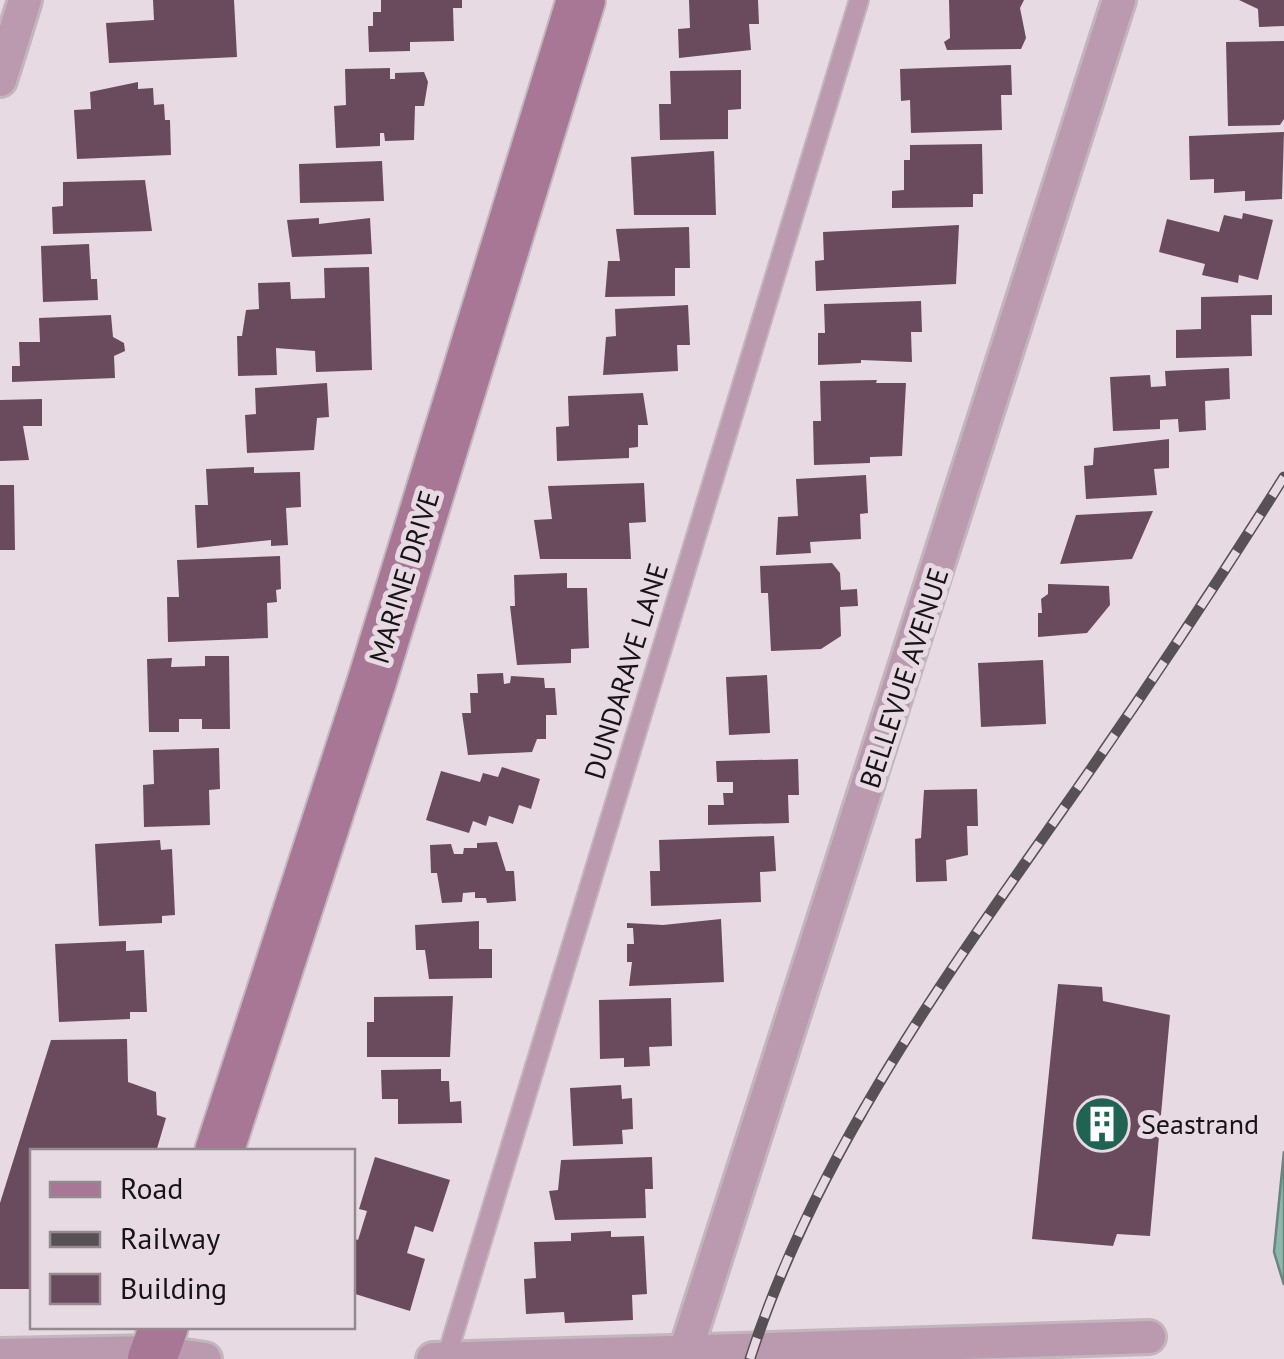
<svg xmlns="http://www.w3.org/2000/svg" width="1284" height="1359" font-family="'PT Sans',sans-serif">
<rect width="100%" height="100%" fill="#e7dae2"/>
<path fill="#8db7aa" stroke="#6a867e" stroke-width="2.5" d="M1284,1151V1285L1274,1252Z"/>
<path fill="#694b5d" d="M153,0H234L237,57L109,63L106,23L154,20Z
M381,0H462V8H453L454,41L410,42V51L369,52L368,26H373V12H381Z
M689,0H758L759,24H749L751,50L679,58L678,29L690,28Z
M949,0H1024L1020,8L1026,38L1021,49L947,50L944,42L950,38Z
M1239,0H1284V26L1259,27L1258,9Z
M1284,41V119L1280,125L1228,126L1226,42Z
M1011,65L1012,95H1001L1002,130L911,133L910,100L901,101L900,69Z
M390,68V79H395V73L424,72L428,82L424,106H415L414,140L385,141L384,133H380V146L336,148L334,106L346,105L345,69Z
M741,70V109L728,110V139L660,140L659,104H671L670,71Z
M138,82V89L153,88L154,105L164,104L165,120H170L171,155L77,159L74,110L91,109L90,92Z
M1284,132L1282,199L1245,201V191L1214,193V179L1190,180L1189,136Z
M982,144L983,194H973V207L892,208V191L904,190V160H910V145Z
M714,151L716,215H634L631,157Z
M382,161L384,201L300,203L299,164Z
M145,180L152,231L53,234L52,207L63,206V182Z
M1243,213L1273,220L1258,280L1239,275L1238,283L1202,275L1205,264L1159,252L1167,219L1219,232L1224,215L1242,219Z
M319,218V224L370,218L372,254L292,257L287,220Z
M959,225L956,284L816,291L815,261L824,260L823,232Z
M689,227L690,268H675V296L605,297L608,261H620L616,229Z
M89,244L91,279H97L98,300L43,302L41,246Z
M369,267L372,370L316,372L315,351L276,348L277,375L238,376L237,336H242L246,310L259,309L258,283L290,282L291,299L325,298L324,268Z
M1272,295V315H1251L1252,356L1176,358V330L1201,329V297Z
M921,301L922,332H911L912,362L861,360V363L818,365V333H825L824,304Z
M688,305L690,345H677L678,371L603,375L606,337L616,336L615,309Z
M111,315L113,337L124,343L125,351L114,356L115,378L12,382V366H20L19,342H40L39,318Z
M1229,368L1230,399L1205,401L1206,430L1179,432L1178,419L1160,420V429L1113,431L1110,377L1150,375L1151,387L1166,386L1165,371Z
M877,380L876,383H906L902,456L870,457V463L814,465L813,421H821L820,381Z
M327,383L329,417L317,418L314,450L247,453L245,415L256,414L255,388Z
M643,393L648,425H638V447L629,448V458L557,461L556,427L569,426L568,396Z
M42,399V426H23L29,460L0,461V400Z
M1169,439V468L1154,469L1157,495L1086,499L1084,466L1093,465L1094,448Z
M254,467V473L300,472L301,507L286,508L288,545L271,546V540L197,548L195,505H208L206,469Z
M866,475L868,513L860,514L861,539L810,542L811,553L776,555L778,517L798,516L796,479Z
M644,483L646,522L629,523L631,559H540L534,520L552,519L548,486Z
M0,485H14L15,550H0Z
M1153,511L1132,559L1060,564L1076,515Z
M280,556L281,589L276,590L277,602L267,603L268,638L168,642L167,597H179L177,560Z
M832,563L840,573L841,590L857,589L858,606L840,607L841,636L821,649L771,651L768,593H761L760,566Z
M567,573V588H587L589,648L571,649V663L517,665L510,606H515L514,575Z
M1048,584L1109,586L1110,605L1087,633L1038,637V613H1042L1041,599L1048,594Z
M205,656H229L230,729H202V719H179V732H149L147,659L172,658L171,667L205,666Z
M1043,660L1046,724L981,727L978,663Z
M503,673L504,684L510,683L511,676L544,678L545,688H555L557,715H546V739H537L532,752L468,755L462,713H471L470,693H478L477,674Z
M767,675L770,733L729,735L726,677Z
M219,748L220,789L209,790L210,825L144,827L143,785L154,784L153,750Z
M798,759L799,795H788L789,823L708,825V805H724L723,793H733V782H717L716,761Z
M502,767L540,779L531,809L519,805L513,824L489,816L486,826L473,821L469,833L426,820L441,771L480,782L483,773L498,777Z
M977,789L978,826H967L968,855L946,860L947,881L916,882L915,839L921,838L924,790Z
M774,836L776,871L760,872L761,902L651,906L650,871H660L659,840Z
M160,840L161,850L172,849L175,915L162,916V923L99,926L95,844Z
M497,842L506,871H514L516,901L487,903L486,898H475V892L463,893L462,902L442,903L437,873H431L430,845L451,844L454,854H463L464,848H477V843Z
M721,919L724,982L629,986L632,962H627V944H634L633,928H627V923L663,925Z
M479,921V949H492V978L429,979L425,950H416L415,925Z
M126,941V951L144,950L147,1012H130V1019L59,1022L55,944Z
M1058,984L1102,987L1103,1001L1170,1015L1150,1236L1117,1234L1113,1246L1032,1239Z
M453,996L450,1057H367V1022H374V997Z
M671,998L672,1046L649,1047L650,1066L624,1067V1058L600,1059L599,1000Z
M127,1039L128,1082L156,1092L157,1115L166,1118L156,1152H32V1289H0V1203L51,1040Z
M441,1069V1081H449L450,1102L461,1101L462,1123L398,1124V1099H382L381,1070Z
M621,1085L622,1099L632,1098L633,1129L622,1130L623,1144L573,1146L570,1088Z
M375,1157L450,1180L433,1232L415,1226L407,1253L425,1259L410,1311L352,1293V1238L358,1240L367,1211L359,1209Z
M652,1157L653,1189H645L646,1218L555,1220L549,1191L558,1190L561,1160Z
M611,1231V1237L644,1236L647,1294L632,1295L633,1320L565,1323L564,1312L526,1314L524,1279L536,1278L534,1242L571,1241V1233Z"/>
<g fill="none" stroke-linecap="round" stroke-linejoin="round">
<g stroke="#c2b6bd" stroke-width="22">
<path id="service" d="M446,1359L859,0"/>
</g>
<g stroke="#c2b6bd" stroke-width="38">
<path id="minor" d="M0,80L25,0
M0,1355L156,1352L205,1359
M433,1359C672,1353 910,1344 1149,1337
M683,1359L1119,0"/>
</g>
<g stroke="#c2b6bd" stroke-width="52">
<path id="secondary" d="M219,1152L371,684L581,0
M152,1359L164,1326"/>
</g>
<use href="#service" stroke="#bb99ae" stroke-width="18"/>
<use href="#minor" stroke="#bb99ae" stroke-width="32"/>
<use href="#secondary" stroke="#a87796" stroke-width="48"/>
<g stroke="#575054" stroke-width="11">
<path id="rail" d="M750,1359C814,1160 937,988 1056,819C1135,707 1211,593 1284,477"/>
</g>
<use href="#rail" stroke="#e7dae2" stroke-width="8" stroke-dasharray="22" stroke-linecap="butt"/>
</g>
<defs>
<g id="building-disc" transform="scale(2.875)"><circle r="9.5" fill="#206352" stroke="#e7dae2"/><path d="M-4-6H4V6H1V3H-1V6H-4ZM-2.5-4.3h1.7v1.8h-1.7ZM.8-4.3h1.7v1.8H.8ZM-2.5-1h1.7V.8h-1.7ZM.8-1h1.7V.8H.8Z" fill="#fff"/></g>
</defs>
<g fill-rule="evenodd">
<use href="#building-disc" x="1102" y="1124"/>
</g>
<g text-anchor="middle" stroke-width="10" stroke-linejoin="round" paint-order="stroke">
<g font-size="28" fill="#171316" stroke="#e7dae2">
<text transform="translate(404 577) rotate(-73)" y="10">MARINE DRIVE</text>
<text transform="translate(626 671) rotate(-73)" y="10">DUNDARAVE LANE</text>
<text transform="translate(904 678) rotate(-72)" y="10">BELLEVUE AVENUE</text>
</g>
<g font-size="28" fill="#171316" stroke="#e7dae2" text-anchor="start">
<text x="1141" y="1134">Seastrand</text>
</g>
</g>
<rect x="30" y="1149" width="325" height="180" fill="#e7dae2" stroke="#948a90" stroke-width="2.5"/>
<rect x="50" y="1182" width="50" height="15" fill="#a87796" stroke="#948a90" stroke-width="2.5"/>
<text x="120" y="1199" font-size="30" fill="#171316">Road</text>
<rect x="50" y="1232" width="50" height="15" fill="#575054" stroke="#948a90" stroke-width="2.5"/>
<text x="120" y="1249" font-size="30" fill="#171316">Railway</text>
<rect x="50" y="1274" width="50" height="30" fill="#694b5d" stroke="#948a90" stroke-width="2.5"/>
<text x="120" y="1299" font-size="30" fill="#171316">Building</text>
</svg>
